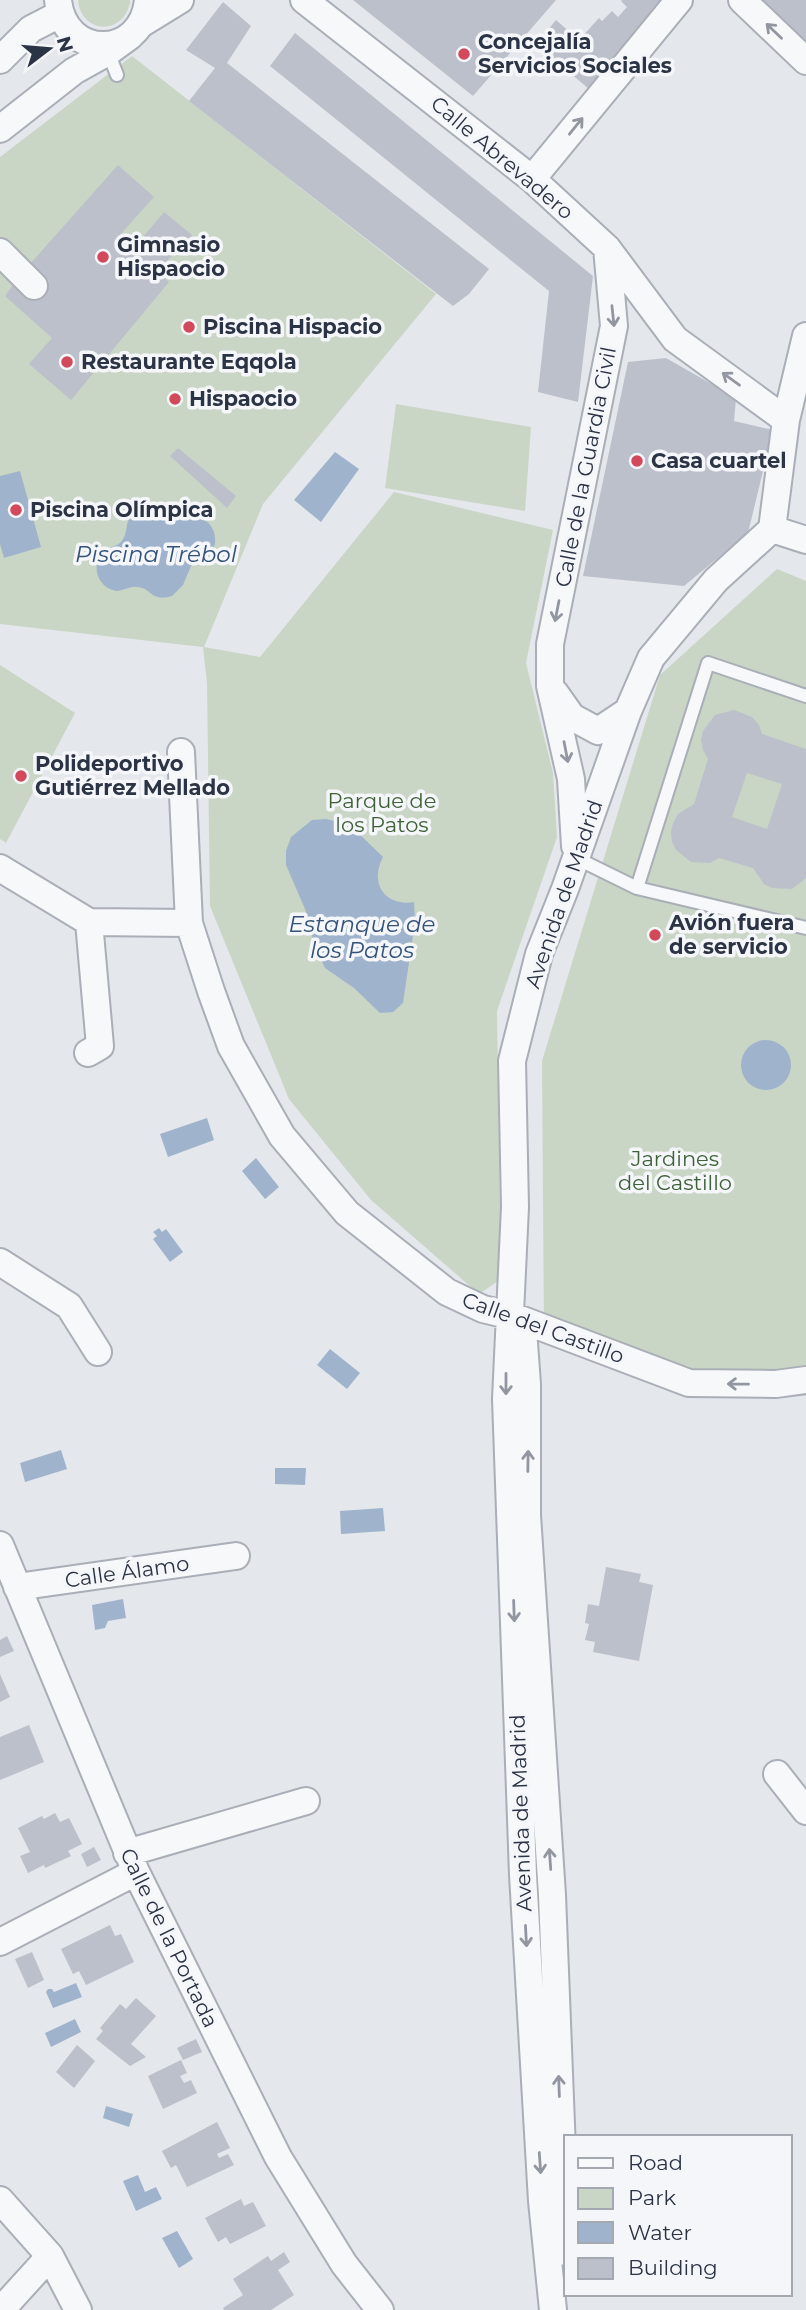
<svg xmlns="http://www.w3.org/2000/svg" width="806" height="2310" font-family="Montserrat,sans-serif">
<rect width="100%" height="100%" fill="#e4e7ec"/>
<path fill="#c9d6c5" d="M78,0H130V3C123,36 81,34 78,0Z
M132,56L436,294L263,504L204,647L260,657L394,492L553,530L526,663L553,773L557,837L497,1011L501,1279L479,1294L371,1200L289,1099L210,906L207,683L203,647L0,624V157Z
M396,404L531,427L525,511L385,488Z
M777,569L806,581V1372L686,1371L544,1335L542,1061L600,871L660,675Z
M0,665L75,713L6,843L0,839Z"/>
<path fill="#9fb4cc" d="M335,452L359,469L321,522L294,500Z
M20,471L41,547L4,558L0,544V476Z
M145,510L160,513L170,521C179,521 185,517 193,517C212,516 222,540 210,554C205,560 197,561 191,566L183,585L172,596C150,602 152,588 137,587C130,586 124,591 116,591C98,588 90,566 103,553C108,547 116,547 121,542C132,529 119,516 145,510Z
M326,819L349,824L383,857C369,883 385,907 414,902L415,922L403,1003L393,1012L380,1013L354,988L325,968L316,950L305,909L286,865V851L291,837L312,820Z
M741 1065a25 25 0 1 1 50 0a25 25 0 1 1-50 0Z
M207,1118L214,1140L168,1157L160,1134Z
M256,1158L279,1187L265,1199L242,1171Z
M159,1228L162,1232L166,1229L183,1252L170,1262L153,1239L157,1236L153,1232Z
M330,1349L360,1373L347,1389L317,1365Z
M61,1450L67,1469L25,1482L20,1463Z
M275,1468H306L305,1485L275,1484Z
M383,1508L385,1531L341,1534L340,1511Z
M123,1599L126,1618L108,1621L105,1628L95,1630L92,1605Z
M76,1983L82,1997L53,2008L46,1992L48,1989H52L54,1992Z
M75,2019L81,2032L51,2047L45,2033Z
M106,2106L133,2114L129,2127L103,2118Z
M138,2175L145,2192L156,2187L162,2199L136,2211L123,2181Z
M177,2231L193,2259L179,2268L162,2238Z"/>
<path fill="#bbc0ca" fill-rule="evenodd" d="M353,0H556L473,96Z
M622,0H661L589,89L536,44L556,20L579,40L599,18L602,21L612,11L618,17L627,7L621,1Z
M761,0H806V43Z
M223,2L251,26L227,63L489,269L469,294L453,306L189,101L215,68L186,50Z
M295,33L593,276L578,402L538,392L549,291L270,66Z
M118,165L154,197L117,238L132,250L164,212L192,235L157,271L169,282L71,400L29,364L52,338L5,296L15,282L45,287L49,281L30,264Z
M666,358L736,398L734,421L773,430L748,533L684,586L583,576L628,362Z
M178,448L236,496L227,508L170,456Z
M734,710L752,717L759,725L762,734L806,749V878L792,889L772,888L764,884L753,868L719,858L710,863L691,862L676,850L672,842L671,832L673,823L678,814L694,804L708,759L703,750L701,740L703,731L715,715ZM747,773L782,784L767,829L732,817Z
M606,1567L641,1574L639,1582L653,1585L639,1661L593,1652L595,1642L585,1640L589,1624L585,1623L588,1604L599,1606Z
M7,1636L14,1651L0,1657V1640Z
M0,1674L10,1697L0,1702Z
M29,1725L44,1762L0,1780V1737Z
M55,1813L60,1822L69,1818L82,1844L68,1851L71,1856L45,1868L44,1865L28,1873L20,1856L30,1852L18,1828L42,1816L44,1819Z
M94,1847L101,1860L87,1867L81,1854Z
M110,1925L115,1936L121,1934L134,1962L86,1985L79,1971L73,1974L61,1949Z
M32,1952L44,1980L28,1988L15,1959Z
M136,1998L156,2016L131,2044L146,2057L130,2066L96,2039L103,2031L100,2028L120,2004L126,2009Z
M196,2039L202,2052L183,2060L177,2048Z
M77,2045L95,2061L74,2088L56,2072Z
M181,2060L187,2073L180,2076L184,2083L191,2080L197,2093L163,2109L148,2076Z
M217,2122L230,2148L217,2154L219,2158L228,2154L234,2165L187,2187L176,2165L171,2168L162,2151Z
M241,2199L244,2206L253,2202L266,2226L230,2244L226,2237L218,2242L205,2218Z
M284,2252L290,2262L278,2270L294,2295L271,2310H224L223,2308L243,2295L233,2279L268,2256L271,2261Z"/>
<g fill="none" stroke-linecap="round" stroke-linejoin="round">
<g stroke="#a9aeb7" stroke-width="16">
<path id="lane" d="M108,52L117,75
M576,858L637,888L806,928
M637,888L708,663L806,696"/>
</g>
<g stroke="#a9aeb7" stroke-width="30">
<path id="street" d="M58,0C64,60 142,60 148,0
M304,0L532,179L607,248L675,339L786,420
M742,0L806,61
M141,24L180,0
M0,60L31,29L60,14
M0,129L74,71L108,52L130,36
M532,179L679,0
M0,252L34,286
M772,529L786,420L806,336
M772,529L806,540
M555,693L572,717L598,731L628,711
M181,752L189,923L211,991L231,1046L282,1136L347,1213L447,1292L483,1309L512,1316L689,1383L776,1384L806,1380
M575,846L571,779L550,686V644L614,326L607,248
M0,868L89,922L189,923
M88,1053L100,1046L89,922
M0,1262L69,1306L98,1352
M518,1326L524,1343L527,1384V1515L552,1895L566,2252
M0,1545L136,1872L278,2157L344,2264L380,2310
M17,1587L236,1556
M777,1774L806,1811
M127,1853L306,1801
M0,1942L136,1872
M0,2200L50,2256L78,2310
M1,2310L50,2256
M553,2310L542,2201L523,1875L506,1399L515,1207L512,1061L539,954L565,889L628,711L651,658L716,580L772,529"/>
</g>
<use href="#lane" stroke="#f7f8fa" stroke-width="12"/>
<use href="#street" stroke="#f7f8fa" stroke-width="26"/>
</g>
<defs><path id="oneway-shaft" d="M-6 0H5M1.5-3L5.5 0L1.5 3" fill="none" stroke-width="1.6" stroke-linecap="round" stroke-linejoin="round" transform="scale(1.75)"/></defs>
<g stroke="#9196a0">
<use href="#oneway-shaft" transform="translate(774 31) rotate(-136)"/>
<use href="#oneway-shaft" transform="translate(576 126) rotate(-51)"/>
<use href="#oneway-shaft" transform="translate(613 316) rotate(84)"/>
<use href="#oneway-shaft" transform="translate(731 379) rotate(-144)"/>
<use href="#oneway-shaft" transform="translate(557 611) rotate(101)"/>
<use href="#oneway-shaft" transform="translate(566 752) rotate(79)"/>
<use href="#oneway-shaft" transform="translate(506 1384) rotate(90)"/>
<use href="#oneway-shaft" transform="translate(738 1384) rotate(-179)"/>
<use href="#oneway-shaft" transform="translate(528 1461) rotate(-89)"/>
<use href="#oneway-shaft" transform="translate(514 1611) rotate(88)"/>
<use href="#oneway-shaft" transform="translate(550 1859) rotate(-94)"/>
<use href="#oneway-shaft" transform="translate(526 1936) rotate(87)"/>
<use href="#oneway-shaft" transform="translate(559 2086) rotate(-92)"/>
<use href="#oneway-shaft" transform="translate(540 2163) rotate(86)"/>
</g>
<g fill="#d1495b" stroke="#f4f6f9" stroke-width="2.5">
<circle cx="464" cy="54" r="7"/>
<circle cx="103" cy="257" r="7"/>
<circle cx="189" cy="327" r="7"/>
<circle cx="67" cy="362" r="7"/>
<circle cx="175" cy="399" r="7"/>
<circle cx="637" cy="461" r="7"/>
<circle cx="16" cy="510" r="7"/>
<circle cx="21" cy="776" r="7"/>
<circle cx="655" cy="935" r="7"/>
</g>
<g text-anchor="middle" stroke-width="7" stroke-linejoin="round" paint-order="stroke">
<g font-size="21" font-weight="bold" fill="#2b3445" stroke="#f4f6f9" text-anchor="start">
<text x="478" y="49">Concejalía<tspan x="478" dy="24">Servicios Sociales</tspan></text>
<text x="117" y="252">Gimnasio<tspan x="117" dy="24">Hispaocio</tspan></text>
<text x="203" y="334">Piscina Hispacio</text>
<text x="81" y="369">Restaurante Eqqola</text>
<text x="189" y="406">Hispaocio</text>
<text x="651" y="468">Casa cuartel</text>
<text x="30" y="517">Piscina Olímpica</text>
<text x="35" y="771">Polideportivo<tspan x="35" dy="24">Gutiérrez Mellado</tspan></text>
<text x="669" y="930">Avión fuera<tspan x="669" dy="24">de servicio</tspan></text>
</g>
<g font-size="21" fill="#2b3445" stroke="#f4f6f9">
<text transform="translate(502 158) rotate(40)" y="7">Calle Abrevadero</text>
<text transform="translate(586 467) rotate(-79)" y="7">Calle de la Guardia Civil</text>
<text transform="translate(564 894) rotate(-71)" y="7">Avenida de Madrid</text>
<text transform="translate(543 1328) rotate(20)" y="7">Calle del Castillo</text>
<text transform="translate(127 1572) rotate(-8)" y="7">Calle Álamo</text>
<text transform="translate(521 1813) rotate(-92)" y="7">Avenida de Madrid</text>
<text transform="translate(169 1938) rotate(64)" y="7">Calle de la Portada</text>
</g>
<g font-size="21" fill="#3f6138" stroke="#f4f6f9">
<text x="382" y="808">Parque de<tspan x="382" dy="24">los Patos</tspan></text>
<text x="675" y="1166">Jardines<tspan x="675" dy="24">del Castillo</tspan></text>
</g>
<g font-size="23" font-style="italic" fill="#34527a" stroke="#f4f6f9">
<text x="156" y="562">Piscina Trébol</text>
<text x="362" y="932">Estanque de<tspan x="362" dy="26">los Patos</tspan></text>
</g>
</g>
<rect x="564" y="2135" width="228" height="161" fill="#f4f6f9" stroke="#a4a8b1" stroke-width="2"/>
<rect x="578" y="2158" width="35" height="10" fill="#f7f8fa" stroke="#a4a8b1" stroke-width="2"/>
<text x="628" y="2170" font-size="21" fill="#2b3445">Road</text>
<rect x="578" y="2188" width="35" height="21" fill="#c9d6c5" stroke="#a4a8b1" stroke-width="2"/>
<text x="628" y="2205" font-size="21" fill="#2b3445">Park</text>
<rect x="578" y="2222" width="35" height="21" fill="#9fb4cc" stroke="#a4a8b1" stroke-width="2"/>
<text x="628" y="2240" font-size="21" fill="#2b3445">Water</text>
<rect x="578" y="2258" width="35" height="21" fill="#bbc0ca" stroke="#a4a8b1" stroke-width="2"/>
<text x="628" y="2275" font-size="21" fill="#2b3445">Building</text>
<g transform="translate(49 49) rotate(74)" stroke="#f4f6f9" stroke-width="5" paint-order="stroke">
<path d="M0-5L12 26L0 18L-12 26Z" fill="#2b3445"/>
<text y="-10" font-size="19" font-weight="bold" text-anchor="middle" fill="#2b3445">N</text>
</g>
</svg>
